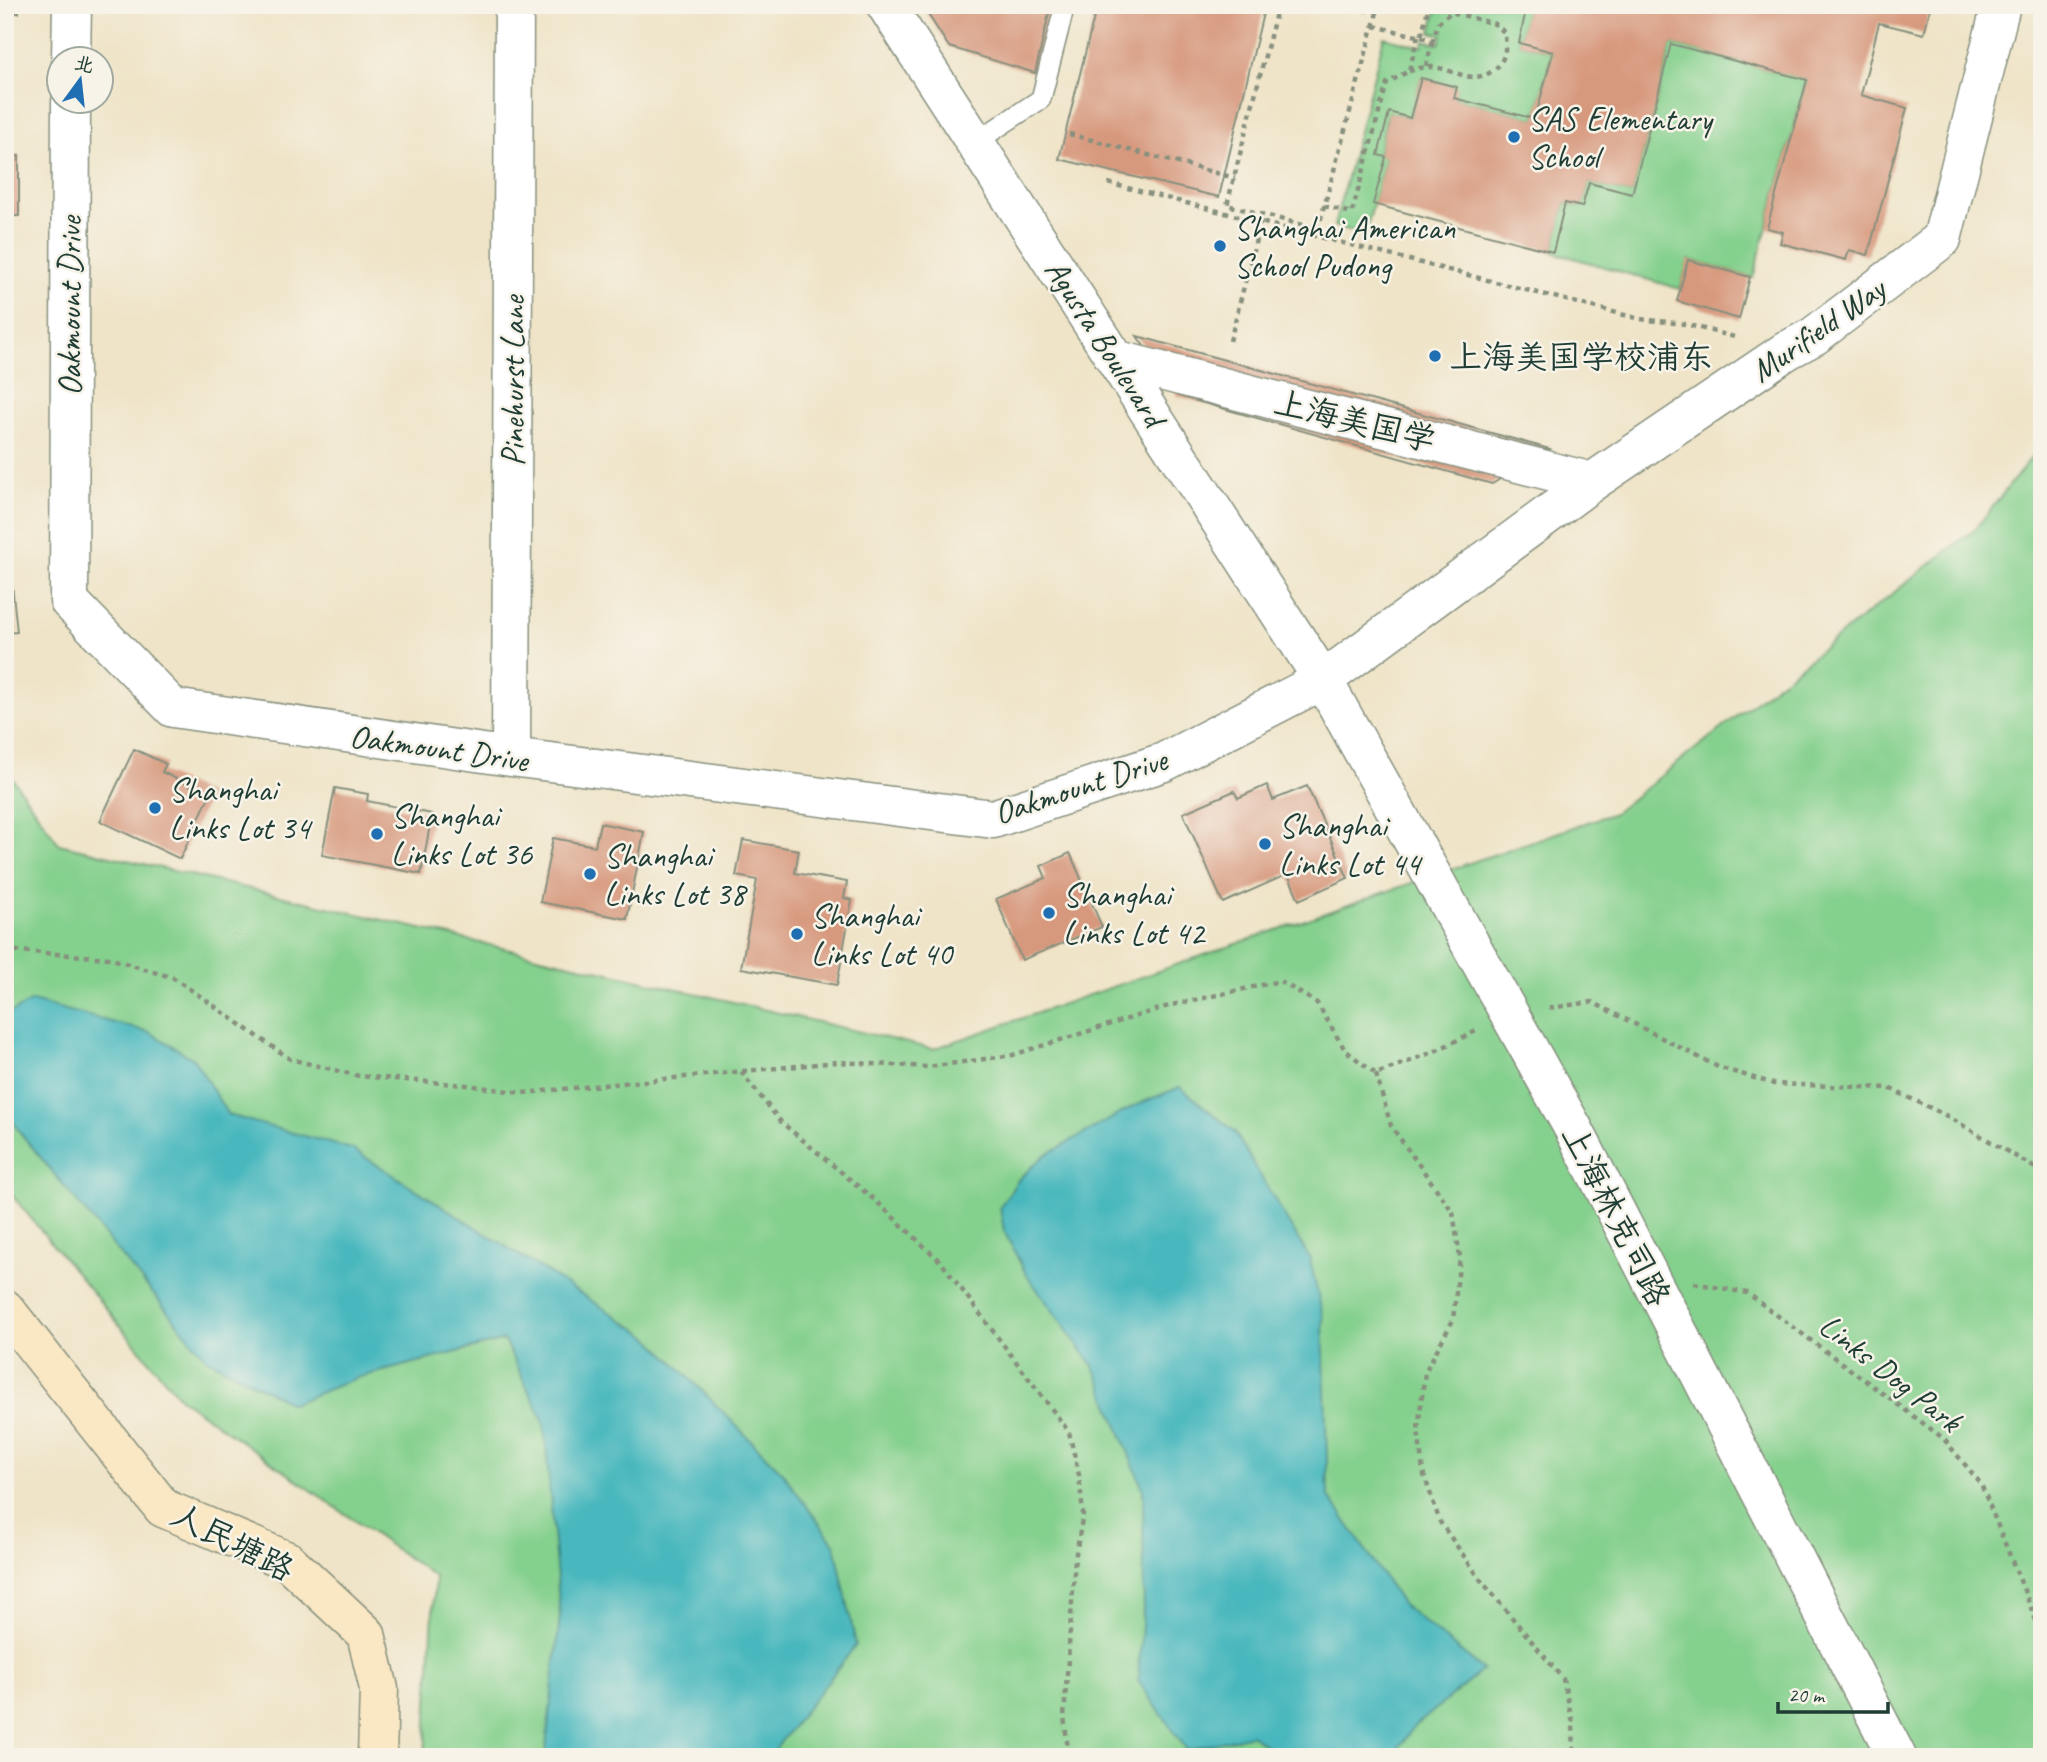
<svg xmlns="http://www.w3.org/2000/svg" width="2047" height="1762" font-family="Caveat,'LXGW WenKai TC',sans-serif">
<rect width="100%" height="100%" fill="#f7f3e8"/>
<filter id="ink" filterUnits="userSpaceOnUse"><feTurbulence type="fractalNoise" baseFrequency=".0143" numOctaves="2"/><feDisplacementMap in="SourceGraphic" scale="14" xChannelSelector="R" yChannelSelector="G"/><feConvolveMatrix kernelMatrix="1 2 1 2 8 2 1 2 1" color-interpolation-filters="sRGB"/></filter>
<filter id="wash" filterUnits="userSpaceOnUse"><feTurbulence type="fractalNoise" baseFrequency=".00686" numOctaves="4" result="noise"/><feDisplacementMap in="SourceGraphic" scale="28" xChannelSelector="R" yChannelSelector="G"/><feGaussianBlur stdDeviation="1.57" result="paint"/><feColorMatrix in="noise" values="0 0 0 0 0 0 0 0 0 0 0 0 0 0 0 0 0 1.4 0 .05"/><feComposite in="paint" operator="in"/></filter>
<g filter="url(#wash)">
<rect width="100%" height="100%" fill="#efe4c8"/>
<path fill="#84d08d" stroke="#528660" stroke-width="2" d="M1438,5H1527L1519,43L1553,52L1535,119L1454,98L1456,87L1421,78L1410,118L1388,112L1378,154L1386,157L1365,235L1334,226L1384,37L1422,47L1424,40L1439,44L1442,35L1431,32Z
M1671,44L1807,80L1753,278L1689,260L1680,289L1553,252L1565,203L1582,207L1589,183L1632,194Z
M2042,444V1757H425L435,1577L180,1398L5,1187V768L59,844L933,1049L1614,813L1976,528Z"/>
<path fill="#48b8be" stroke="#347a79" stroke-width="2" d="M32,1001L149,1032L194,1059L228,1115L352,1149L649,1337L782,1472L835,1545L856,1645L769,1757H545L560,1616L544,1422L504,1340L356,1378L292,1404L206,1358L22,1135L5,1110V1016Z
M1180,1087L1234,1131L1310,1259L1323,1317L1328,1495L1403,1605L1483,1670L1413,1728L1392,1757H1284L1251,1735L1187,1750L1138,1681L1144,1596L1143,1489L1095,1369L1026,1274L1004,1231L1000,1207L1019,1179L1045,1155L1134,1106Z"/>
<g id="blocks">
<path fill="#d7997e" d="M5,5H19V13H5Z
M922,5H1051L1035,73L949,47Z
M1097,5H1265L1219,197L1059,159Z
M1346,5H1368L1366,12Z
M1527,5H1931L1924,34L1879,23L1861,95L1907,108L1868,255L1849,250L1846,260L1780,243L1783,232L1767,228L1807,80L1671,44L1632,194L1589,183L1582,207L1565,203L1553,252L1373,204L1386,157L1378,155L1389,112L1410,118L1421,78L1457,87L1454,98L1535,119L1553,52L1519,43Z
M5,156H19V216H5Z
M1688,260L1750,277L1739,319L1677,301Z
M1137,336L1550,449L1492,484L1178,396Z
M5,395L11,398V423H5Z
M11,574L17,632L5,633V575Z
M134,749L166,764L162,772L210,795L180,859L100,821Z
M1267,785L1273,800L1307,786L1348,878L1299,900L1288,874L1223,903L1183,813L1234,791L1238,798Z
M335,788L368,794L367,801L432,814L421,874L322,855Z
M600,823L644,832L627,919L540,902L553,838L595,846Z
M743,840L799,850L795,873L847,882L844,898L852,900L837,985L741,968L757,880L736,876Z
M1070,853L1102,927L1022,960L996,899L1046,878L1041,866Z"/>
</g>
</g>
<g filter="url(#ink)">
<use href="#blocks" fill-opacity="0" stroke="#87907e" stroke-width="2"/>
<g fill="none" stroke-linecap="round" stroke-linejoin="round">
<g stroke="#87907e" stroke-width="22">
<path id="lane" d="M974,143L1041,99L1065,5"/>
</g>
<g stroke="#87907e" stroke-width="41">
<path id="street" d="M886,5L1323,680L1573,1128L1897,1757
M71,60L72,5
M71,102L69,601L173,708L511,757L993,819L1164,762L1323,680L1592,482L1786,351L1814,336L1942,239L2001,5
M1118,360L1592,482
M511,757L514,5"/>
</g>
<g stroke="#87907e" stroke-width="41">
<path id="secondary" d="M5,1309L163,1508L288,1561L366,1634L379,1689L377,1757"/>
</g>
<path stroke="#87907e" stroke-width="4.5" stroke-dasharray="5 5" stroke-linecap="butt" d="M1278,5L1227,205L1318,229L1379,5
M1374,26L1421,37L1429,5
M1426,66L1433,40
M1409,71C1414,70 1421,67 1426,67C1452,65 1470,89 1495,69C1506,60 1506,47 1505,33L1495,24L1451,12L1438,23L1433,40L1421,37
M1069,134L1235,178
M1108,183L1640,319L1685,324L1738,338
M1324,206L1352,213L1387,83L1409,71L1418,36
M1230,341L1262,216
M5,950L109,958L174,978L290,1059L359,1076L466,1085L522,1093L837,1062L928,1067L1013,1055L1172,1005L1280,981L1317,1003L1345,1050L1376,1074L1431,1053L1478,1030
M1549,1008L1592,1002L1718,1067L1774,1084L1889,1088L1947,1116L2042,1172
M741,1072L781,1122L877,1202L941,1262L1069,1432L1079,1475L1083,1514L1075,1559L1064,1717L1069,1757
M1376,1074L1391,1126L1453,1212L1460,1257L1453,1320L1425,1372L1418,1429L1423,1472L1440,1522L1480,1579L1563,1679L1573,1723L1574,1757
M1694,1283L1747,1293L1943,1438L1981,1484L2042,1635"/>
<use href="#lane" stroke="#fff" stroke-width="19"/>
<use href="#street" stroke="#fff" stroke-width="38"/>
<use href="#secondary" stroke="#fae7c3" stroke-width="38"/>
</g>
</g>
<g fill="#1f6fb2" stroke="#f7f3e8" stroke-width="2.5">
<circle cx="1514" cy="137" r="7"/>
<circle cx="1220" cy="246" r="7"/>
<circle cx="1435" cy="356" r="7"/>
<circle cx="155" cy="808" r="7"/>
<circle cx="377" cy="834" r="7"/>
<circle cx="1265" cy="844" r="7"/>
<circle cx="590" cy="874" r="7"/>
<circle cx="1049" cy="913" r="7"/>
<circle cx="797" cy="934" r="7"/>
</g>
<g text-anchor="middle" stroke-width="5" stroke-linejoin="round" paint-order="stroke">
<g font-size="33" fill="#1f3d34" stroke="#f7f3e8" text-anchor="start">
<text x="1528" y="130">SAS Elementary<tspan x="1528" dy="38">School</tspan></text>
<text x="1234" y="239">Shanghai American<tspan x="1234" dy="38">School Pudong</tspan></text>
<text x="1449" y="368">上海美国学校浦东</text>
<text x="169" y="801">Shanghai<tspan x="169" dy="38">Links Lot 34</tspan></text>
<text x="391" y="827">Shanghai<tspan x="391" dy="38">Links Lot 36</tspan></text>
<text x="1279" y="837">Shanghai<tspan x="1279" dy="38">Links Lot 44</tspan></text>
<text x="604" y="867">Shanghai<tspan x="604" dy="38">Links Lot 38</tspan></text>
<text x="1063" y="906">Shanghai<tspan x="1063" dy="38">Links Lot 42</tspan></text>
<text x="811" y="927">Shanghai<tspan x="811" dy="38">Links Lot 40</tspan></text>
</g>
<g font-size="33" fill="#1f3d34" stroke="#f7f3e8">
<text transform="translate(69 306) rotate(-90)" y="12">Oakmount Drive</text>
<text transform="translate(1817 329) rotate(-35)" y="12">Murifield Way</text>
<text transform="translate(1106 342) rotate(57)" y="12">Agusta Boulevard</text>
<text transform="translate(512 381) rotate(-90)" y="12">Pinehurst Lane</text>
<text transform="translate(1355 420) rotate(14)" y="12">上海美国学</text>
<text transform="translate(439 747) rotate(8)" y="12">Oakmount Drive</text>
<text transform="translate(1080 785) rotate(-18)" y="12">Oakmount Drive</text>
<text transform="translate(1617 1215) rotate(63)" y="12">上海林克司路</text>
<text transform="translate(1891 1372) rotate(38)" y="12">Links Dog Park</text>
<text transform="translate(233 1541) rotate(27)" y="12">人民塘路</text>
</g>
</g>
<rect width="2047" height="1762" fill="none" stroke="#f7f3e8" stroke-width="28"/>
<g transform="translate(80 80) rotate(15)"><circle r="33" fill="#f7f3e8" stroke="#a1aaa0" stroke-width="2"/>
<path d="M0-5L12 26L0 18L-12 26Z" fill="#1f6fb2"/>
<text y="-10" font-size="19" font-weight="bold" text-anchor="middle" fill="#1f3d34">北</text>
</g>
<path d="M1778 1702v10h110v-10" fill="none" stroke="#1f3d34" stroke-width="3.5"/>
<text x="1788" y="1702" font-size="21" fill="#1f3d34" stroke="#f7f3e8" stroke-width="5" paint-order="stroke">20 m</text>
</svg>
